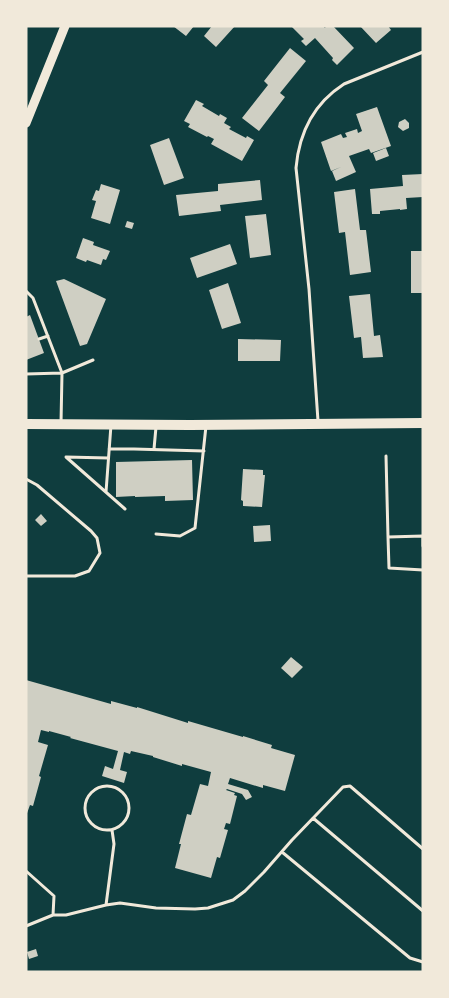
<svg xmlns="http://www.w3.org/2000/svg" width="449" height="998" font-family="'PT Sans',sans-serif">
<rect width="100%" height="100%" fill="#0f3d3e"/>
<path fill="#cfcfc3" d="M173,26H194L186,36Z
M212,26H235L216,47L204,36Z
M291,26H323L325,28L326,26H333L354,48L337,65L332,60L333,58L315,38L306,46L301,41L304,39Z
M360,26H388L391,30L376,43Z
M290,48L306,61L280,93L285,97L259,131L242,118L268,85L264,81Z
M196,100L204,104L202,106L219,116L220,114L227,118L224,123L231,127L229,129L246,138L247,136L254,140L242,161L211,144L214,139L208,136L207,137L188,127L190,124L184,121Z
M377,107L391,146L371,153L369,149L349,156L356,172L336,181L332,171L341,167L331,171L321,142L341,134L343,138L347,137L345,133L357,129L358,133L362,131L356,114Z
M405,119L409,123V128L403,131L398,127L399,122Z
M169,138L184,178L164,185L150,145Z
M386,148L389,156L376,161L373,153Z
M423,174V197L406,198L407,209L400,210V209L380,211V214H372L370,189L403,186L402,175Z
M260,180L262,200L220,205L221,211L179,216L176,195L218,191V184Z
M101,184L120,190L110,224L91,218L96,201L92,200L96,190L99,191Z
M355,189L360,230H366L371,272L350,275L345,232L339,233L334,192Z
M266,214L271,255L250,258L245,216Z
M127,221L134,223L132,229L125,227Z
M83,238L94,242L93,245L110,251L106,260L103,259L101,265L87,260L86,262L76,258Z
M230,244L237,264L197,278L190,258Z
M411,251H423V293H411Z
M64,279L106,299L87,344L80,346L56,281Z
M228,283L241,323L222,329L209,290Z
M370,294L374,336L380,335L383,357L363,358L361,337L354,338L349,296Z
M30,315L44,353L26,360V317Z
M238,339L281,340L280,361H238Z
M192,460L193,500L165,501V496L135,497V496L116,497V462Z
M243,469L263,470V475H265L262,507L243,506V501L241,500Z
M41,514L47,521L41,526L35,520Z
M270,525L271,541L254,542L253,526Z
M291,657L303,667L292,678L281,668Z
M26,680L111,704V701L137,708V707L188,723V721L243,737V736L272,745L271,748L295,755L285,791L263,785V788L230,778L228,784L248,790L252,797L246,800L242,794L227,789L226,790L235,793L234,795L237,796L230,824L226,823L224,829L228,830L220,858L217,857L211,878L175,868L181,844H179L187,814L191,815L200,784L208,786L211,772L182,764V766L153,757V756L131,751L130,754L124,752L120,770L127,772L124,783L102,776L105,766L113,769L118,751L70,738L71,737L49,731V732L41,730L38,742L48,745L39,776L41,777L33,806L30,805L26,816Z
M36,949L38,956L29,959L27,952Z"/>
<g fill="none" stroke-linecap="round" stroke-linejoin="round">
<path stroke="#f1e9da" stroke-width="3" d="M26,291L33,298L62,373L93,360
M39,339L48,336
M26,374L62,373L61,423
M318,421L309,289L296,168C299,133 313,104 344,84L423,52
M109,449H134L204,451
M154,449L156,427
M386,456L388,537L423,536
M108,458L66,457L125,509
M26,479L37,485L91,531L97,538L100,553L89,571L75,576H26
M106,492L111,425
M156,534L180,536L195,528L206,426
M423,536V546
M388,537L389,568L423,570
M85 808a22 22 0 1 1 44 0a22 22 0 1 1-44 0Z
M313,818L423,911
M282,852L410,958L423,962
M26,871L54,896L53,915
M106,905L114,844L112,830
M26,926L53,915H66L106,905L120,903L156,908L195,909L208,908L233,900L245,891L264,872L292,840L343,787L350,786L423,849"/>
<path stroke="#f1e9da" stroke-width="9" d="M26,123L65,26"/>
<path stroke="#f1e9da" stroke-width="10" d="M26,424L190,425L423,423"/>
</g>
<rect width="449" height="998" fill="none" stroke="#f1e9da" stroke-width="55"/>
</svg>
